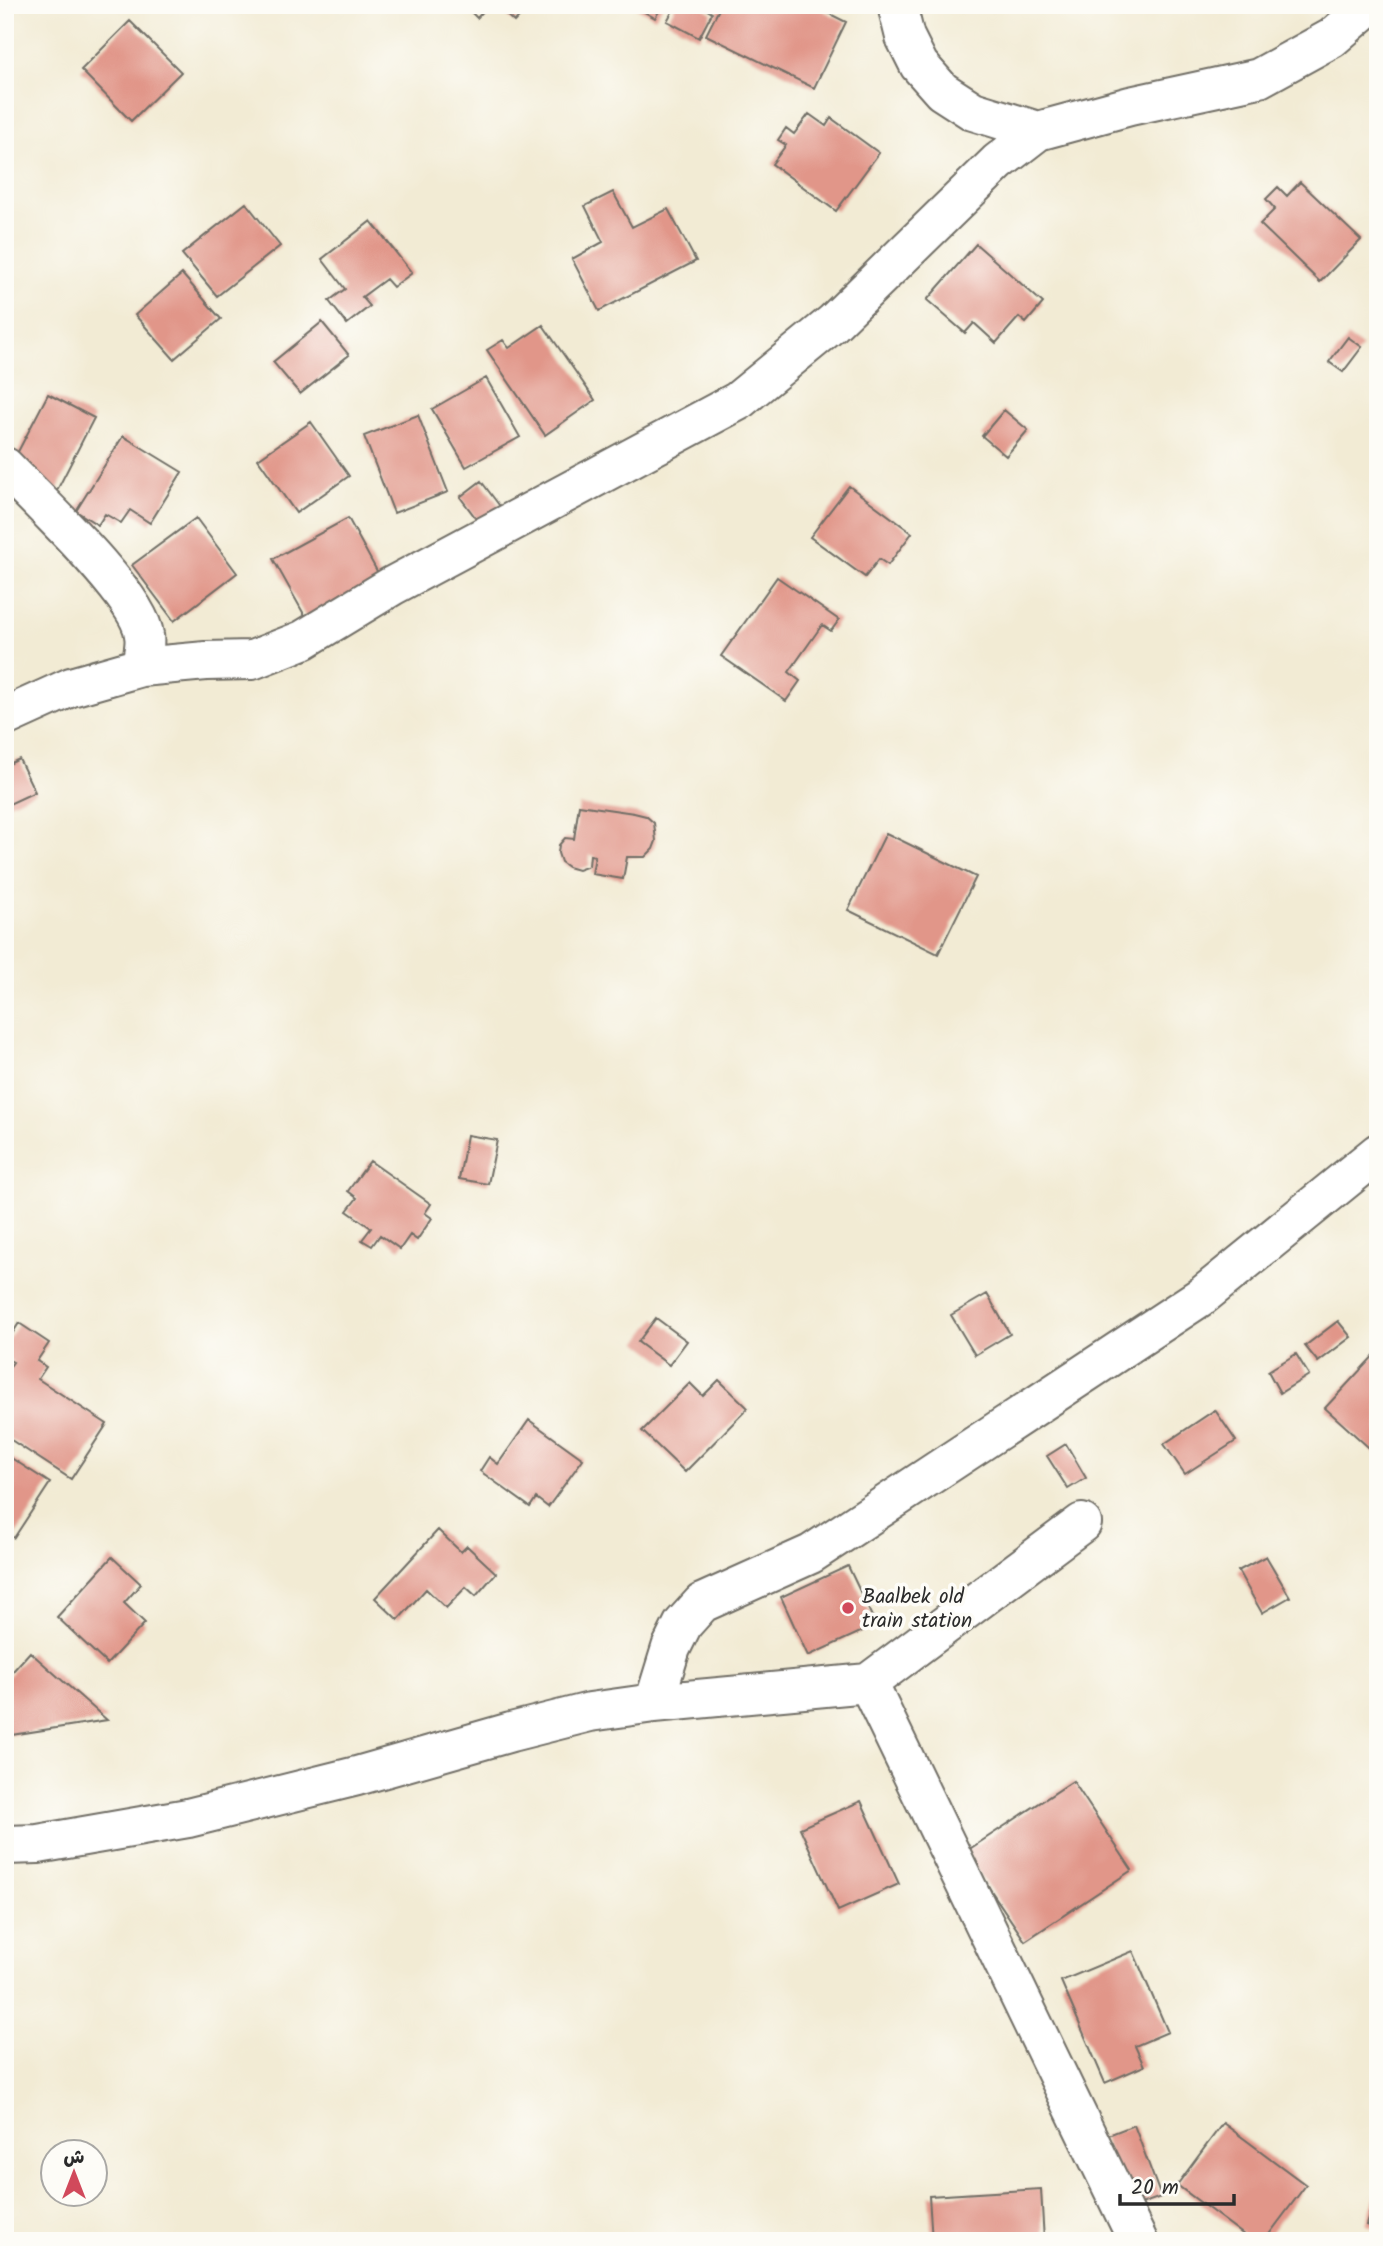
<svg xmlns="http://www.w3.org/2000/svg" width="1383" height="2246" font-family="Kalam,'Playpen Sans Arabic',sans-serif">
<rect width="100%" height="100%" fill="#fdfcf7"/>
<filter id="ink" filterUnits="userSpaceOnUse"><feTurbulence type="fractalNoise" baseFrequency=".0143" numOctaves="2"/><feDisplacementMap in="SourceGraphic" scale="14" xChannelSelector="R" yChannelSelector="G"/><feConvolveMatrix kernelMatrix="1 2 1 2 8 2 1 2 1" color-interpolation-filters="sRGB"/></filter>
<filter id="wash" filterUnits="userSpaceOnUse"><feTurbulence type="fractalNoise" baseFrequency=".00686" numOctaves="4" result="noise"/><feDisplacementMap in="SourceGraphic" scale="28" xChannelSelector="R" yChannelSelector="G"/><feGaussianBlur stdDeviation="1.57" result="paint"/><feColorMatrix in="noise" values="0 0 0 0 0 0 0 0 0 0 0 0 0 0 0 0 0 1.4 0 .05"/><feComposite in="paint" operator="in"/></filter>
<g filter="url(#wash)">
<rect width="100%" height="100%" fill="#f2ebd4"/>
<g id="blocks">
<path fill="#e19689" d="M464,5H489L477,18Z
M496,5H530L514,22Z
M632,5H663L655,18Z
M676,5H699L712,13L699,38L667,21Z
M721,5H812L846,22L814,88L706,35Z
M130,21L181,72L131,121L81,70Z
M809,114L826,126L831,118L879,153L836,211L772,164L786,145L778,140L786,128L794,134Z
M1300,182L1361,240L1320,282L1260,224L1275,209L1266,199L1278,187L1287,196Z
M613,192L632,227L668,209L696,261L599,311L572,259L603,242L585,206Z
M246,203L280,246L217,296L182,254Z
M371,221L412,273L393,287L386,279L362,297L370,306L347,324L329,301L345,289L322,259Z
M976,244L1043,303L1026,323L1019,317L996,343L974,323L965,333L927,300Z
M182,274L221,319L174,359L135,315Z
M322,322L349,355L300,394L273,362Z
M543,325L595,400L545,435L487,350L503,340L509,348Z
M1348,337L1362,347L1343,372L1329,362Z
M486,378L520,437L466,467L432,409Z
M48,394L94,418L50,504L9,469Z
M1004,410L1028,430L1006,456L982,436Z
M418,415L448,492L394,513L364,436Z
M311,422L349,476L296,513L258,459Z
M123,436L182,472L150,523L130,510L121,523L105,514L98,525L76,511Z
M481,481L508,517L487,533L460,497Z
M849,486L912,533L888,565L879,559L865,577L810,537Z
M196,518L237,573L174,621L132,565Z
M348,518L384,584L310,625L273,559Z
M777,577L839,620L831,631L822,625L789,672L800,681L786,701L721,656Z
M19,759L35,792L5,806V766Z
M579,805L634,813L646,816L654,823L656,841L653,849L645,857H627L623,879L592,874L595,856L590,855L589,866L578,870L568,867L561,862L558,853L559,845L565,838L574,839Z
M886,833L976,877L938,954L848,910Z
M467,1135L497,1140L488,1184L459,1179Z
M370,1161L431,1204L425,1213L432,1218L417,1240L410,1235L400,1249L380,1235L372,1246L362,1240L371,1228L347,1211L357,1198L348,1191Z
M987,1294L1010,1334L975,1355L951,1315Z
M656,1318L687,1341L669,1365L638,1342Z
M1338,1321L1351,1337L1318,1362L1305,1346Z
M19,1323L49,1343L37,1361L46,1367L38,1379L107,1424L71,1479L5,1436V1373L13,1362L5,1358V1345Z
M1378,1351V1456L1325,1408Z
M1296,1354L1309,1375L1280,1393L1268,1371Z
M719,1380L748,1408L685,1472L642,1431L690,1383L703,1396Z
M1215,1410L1236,1441L1185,1474L1164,1444Z
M529,1420L583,1459L548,1507L536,1498L530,1507L480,1471L489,1457L498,1464Z
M1066,1444L1086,1478L1068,1489L1047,1456Z
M8,1456L50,1483L14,1538L5,1533V1460Z
M438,1530L461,1552L467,1546L496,1573L476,1596L466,1587L446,1608L426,1589L398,1620L375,1598Z
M1266,1556L1290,1597L1262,1613L1238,1571Z
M112,1557L141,1584L124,1603L145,1623L107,1664L57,1617Z
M848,1566L876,1625L808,1656L781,1597Z
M30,1652L107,1720L5,1736V1680Z
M1073,1781L1132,1870L1025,1941L965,1852Z
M861,1801L899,1884L838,1911L800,1828Z
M1133,1951L1168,2032L1135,2046L1144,2066L1105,2083L1061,1981Z
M1223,2123L1306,2185L1264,2241H1252L1177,2185Z
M1134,2125L1161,2197L1130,2208L1103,2137Z
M1041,2189L1044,2241H932L929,2196Z
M1377,2190H1378V2229L1366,2225Z"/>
</g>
</g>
<g filter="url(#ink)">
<use href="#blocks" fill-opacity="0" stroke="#716e66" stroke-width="2"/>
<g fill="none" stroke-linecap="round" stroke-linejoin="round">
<g stroke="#716e66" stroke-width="42">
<path id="minor" d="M897,5L905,37L919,65L942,91L973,111L1038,131
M5,467C36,499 140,596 144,635C146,645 142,657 141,667
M5,717L71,687L141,667L206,661L252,660L303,640L392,586L738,401L833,323L998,162L1038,131L1130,106L1259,78L1332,38L1370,5
M868,1683L1138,2241
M654,1703L671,1648L683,1624L702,1603L811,1554L1202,1296L1378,1153
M5,1845L38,1844L188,1818L357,1776L511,1732L590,1712L654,1703L868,1683L1082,1523"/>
</g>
<use href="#minor" stroke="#fff" stroke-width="38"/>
</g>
</g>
<circle fill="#d1495b" stroke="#fdfcf7" stroke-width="2.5" cx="848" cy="1608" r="7"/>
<g text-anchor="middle" stroke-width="7" stroke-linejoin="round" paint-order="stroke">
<g font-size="21" fill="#2b2b2b" stroke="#fdfcf7" text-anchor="start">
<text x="862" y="1603">Baalbek old<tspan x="862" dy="24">train station</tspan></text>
</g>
</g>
<rect width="1383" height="2246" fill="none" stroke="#fdfcf7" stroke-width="28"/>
<g transform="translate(74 2173)"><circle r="33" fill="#fdfcf7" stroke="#a9a8a5" stroke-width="2"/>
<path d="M0-5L12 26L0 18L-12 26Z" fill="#d1495b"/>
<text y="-10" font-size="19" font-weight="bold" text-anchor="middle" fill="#2b2b2b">ش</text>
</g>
<path d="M1120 2194v10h114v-10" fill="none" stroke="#2b2b2b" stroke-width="3.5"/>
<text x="1131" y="2194" font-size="21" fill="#2b2b2b" stroke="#fdfcf7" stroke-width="5" paint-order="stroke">20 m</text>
</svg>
